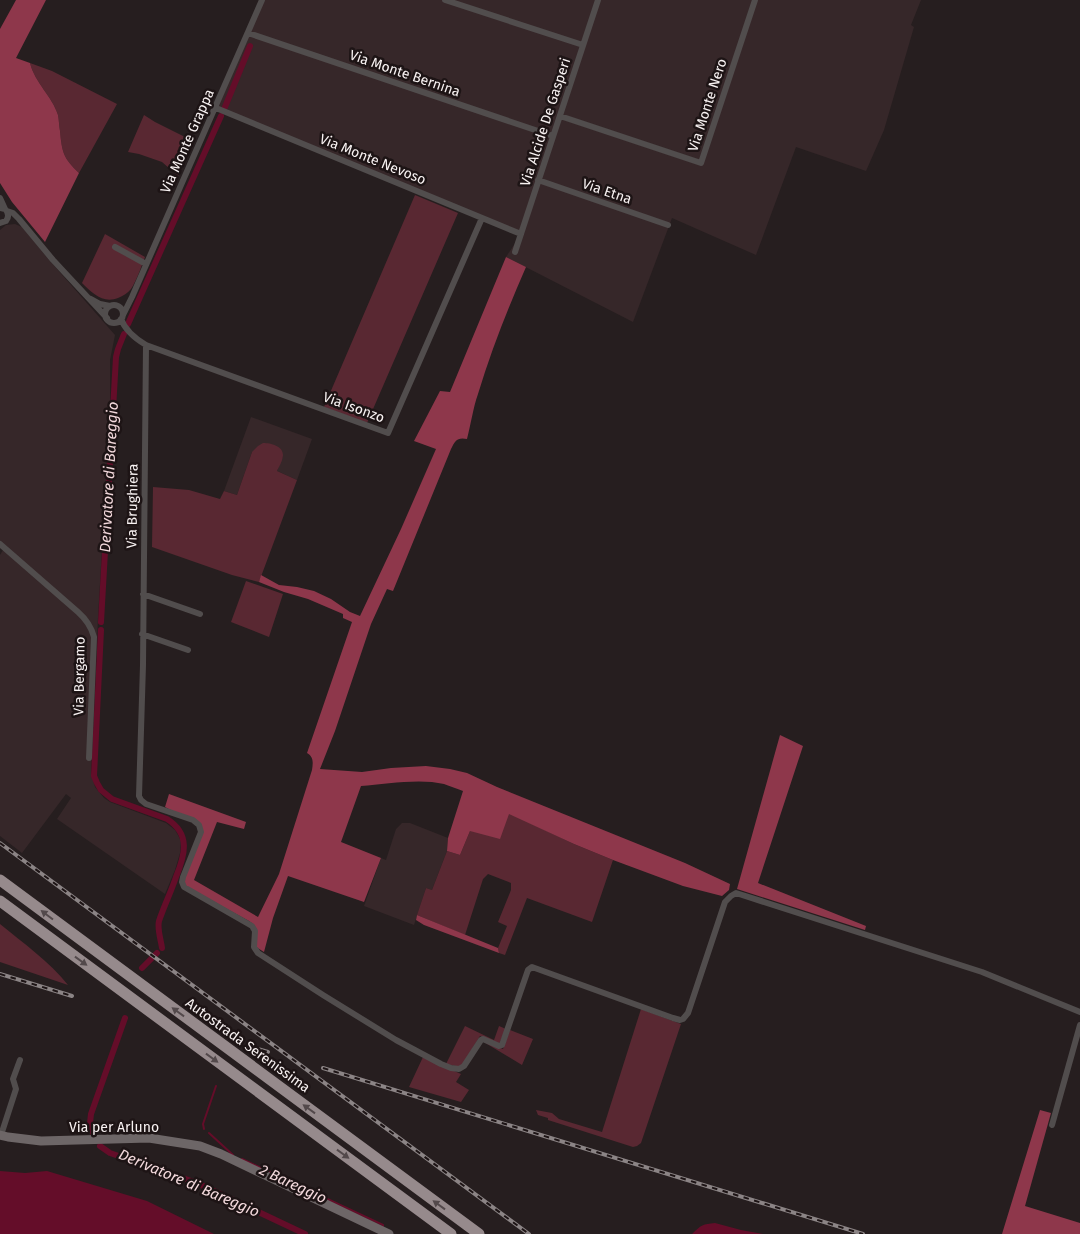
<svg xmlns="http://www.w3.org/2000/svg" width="1080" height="1234" font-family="'Fira Sans',sans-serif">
<rect width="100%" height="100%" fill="#261e1f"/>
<path fill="#362729" d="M264,0H921L911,25L914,27L884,130L866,171L796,147L756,255L672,218L633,322L506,257L521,234L218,107Z
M15,224L22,227L50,261L115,335L110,360V410L98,618L91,772L95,787L104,798L110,802L166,823L175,830L178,835L181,841L180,853L175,870L165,894L57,819L71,798L66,794L22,853L0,836V555L3,550L0,548V230L6,225Z
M251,417L312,439L297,480L277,471L283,456L252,452L237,495L224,491Z
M402,823H410L448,838L447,851L432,890L426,888L414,925L364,906L381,858L386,860L396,829Z"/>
<path fill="#592832" d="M30,63L52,71L117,104L79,173C63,158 62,152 60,131C59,126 59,120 58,115C52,96 35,83 30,63Z
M144,115L155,122L193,141L178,176L162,162L139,154L128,152Z
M415,195L458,213L367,423L324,407Z
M105,234L145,257C141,267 137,280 131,289C128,293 123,296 118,298C103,304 92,293 82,283Z
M263,443C271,443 283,446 283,455C283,460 279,467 277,471L297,480L259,582L232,575L152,547L153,487L189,490L220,499L224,491L237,495L252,452L258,446Z
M246,581L283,594L269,637L231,622Z
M509,813L574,844L613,860L592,922L527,898L505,955L499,953L498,948L507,926L498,922L511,890V883L488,874L483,879L465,935L417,915L426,888L432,890L447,851L460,855L470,831Z
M0,924C23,943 49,961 68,985L0,962Z
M641,1009L681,1024L641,1143L637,1146L633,1147L548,1120V1118L538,1115L536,1110L552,1113L559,1119L602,1132Z
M465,1026L494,1040L499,1026L506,1029L499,1044L480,1036L461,1067L446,1064Z
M510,1030L533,1039L522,1065L482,1041H484L503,1049Z
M423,1057L461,1074L456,1082L469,1090L461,1102L409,1087Z"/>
<path fill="#8e374b" d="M16,0H46L16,58L30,63C35,83 52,96 58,115C59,120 59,126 60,131C62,152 63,158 79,173L45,242L12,202L0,183V29Z
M506,257L526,267C508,308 491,351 478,394C473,408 471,424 467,439C457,437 455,441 451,449L393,591L387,589L371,624L335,731L320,769L362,772L391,768L426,766L450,769L467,773L497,787L685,863L730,884L729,890L722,896L683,886L613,860L574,844L509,814L500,839L470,831L460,855L447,851L448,838L463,791C457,789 450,786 444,784C420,778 386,784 361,786L341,842L381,858L364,902L288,876L273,918L264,952L256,947L253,924L249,921L188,888L183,882L202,827L165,807L169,794L246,822L244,829L217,822L194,880L258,917L279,874L312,770C313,763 314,757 307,753L352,622L343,618V614L308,599L284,592L259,582L261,575L279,585L297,587L314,591L331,599L350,612L360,616L401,529L436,449L414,441L440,391L450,392Z
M780,735L803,746L758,883L866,926L865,930L737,889Z
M417,915L498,948L499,953L424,925L416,920Z
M1040,1110L1051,1113L1025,1206L1080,1223V1234H1002Z"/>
<path fill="#640d29" d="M0,1171L25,1173L47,1171L147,1201L214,1234H0Z
M715,1223L741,1230L763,1234H692C701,1225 703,1224 715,1223Z"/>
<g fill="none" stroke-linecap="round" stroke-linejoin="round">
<path stroke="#640d29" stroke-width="2" d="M204,1129L203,1124L216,1086
M209,1133L233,1155
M242,1159L383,1225V1226"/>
<path stroke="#640d29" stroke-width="6" d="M225,107L250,46
M128,324L221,116
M101,622L116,357L118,349L124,334
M101,630L94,776L97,783L101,790L112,799L167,819C191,834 185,855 176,877C171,892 164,906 159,921C157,929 161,940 162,948
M142,968L157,953
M93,1133L90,1123L91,1114L125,1018
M100,1146L110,1153L197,1183L305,1234"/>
<path stroke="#514d4d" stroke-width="6" d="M445,0L583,45
M248,33L553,136
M216,108L521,234
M560,116L701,163L755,0
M538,180L668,225
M0,198L5,209
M0,208L5,209C9,213 9,217 6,221L0,223
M7,211L13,213L19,219L53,260L107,318
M115,247L146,264
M515,252L598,0
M91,299L100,304L110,306
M105 314a9 9 0 1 1 18 0a9 9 0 1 1-18 0Z
M123,315L132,297L262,0
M121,319C125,330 136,339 146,345L388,433L482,218
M146,345L143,665L139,796L141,800L146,804L193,820L199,825L201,832L183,877L182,882L184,887L252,926L255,931L254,947L258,953L323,995L396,1040L441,1064L451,1068L459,1069L464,1066L481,1040L483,1039L499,1046L502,1045L528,970L532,967L673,1018L680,1020L683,1019L688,1013L725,902L731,896L736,893L982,972L1080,1012
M0,544L78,612C86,619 91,626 94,637L89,758
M143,594L200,614
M142,634L188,650
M1052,1125L1080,1025
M1,1135L16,1089L13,1079L20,1060"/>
<path stroke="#6d6667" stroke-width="9" d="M0,1135L8,1137L41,1141L149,1138L200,1146L221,1154L389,1234"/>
<path stroke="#968a8c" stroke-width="11" d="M0,880L479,1234
M0,901L451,1234"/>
<g stroke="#8b8485" stroke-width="4">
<path id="rail" d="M0,843L529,1234
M0,974L72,996
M251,1047L268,1052
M323,1068L863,1234"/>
</g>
<use href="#rail" stroke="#1d1415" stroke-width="2" stroke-dasharray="5.5" stroke-linecap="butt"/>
</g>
<defs><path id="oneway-solid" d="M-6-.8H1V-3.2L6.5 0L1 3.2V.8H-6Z" transform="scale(1.25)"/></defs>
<g fill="#53494b">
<use href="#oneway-solid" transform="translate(47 915) rotate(-143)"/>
<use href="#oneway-solid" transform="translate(81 961) rotate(36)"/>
<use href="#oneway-solid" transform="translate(178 1012) rotate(-144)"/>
<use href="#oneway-solid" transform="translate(212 1058) rotate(36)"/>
<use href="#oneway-solid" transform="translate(309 1109) rotate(-144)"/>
<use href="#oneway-solid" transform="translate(343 1154) rotate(36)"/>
<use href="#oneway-solid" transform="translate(439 1205) rotate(-144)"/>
</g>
<g text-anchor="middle" stroke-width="5" stroke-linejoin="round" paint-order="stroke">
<g font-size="14" fill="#f8f2f2" stroke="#1d1415">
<text transform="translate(405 73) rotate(19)" y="5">Via Monte Bernina</text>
<text transform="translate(707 105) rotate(-72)" y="5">Via Monte Nero</text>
<text transform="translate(545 122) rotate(-72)" y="5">Via Alcide De Gasperi</text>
<text transform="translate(187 141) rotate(-66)" y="5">Via Monte Grappa</text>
<text transform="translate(373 159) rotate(22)" y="5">Via Monte Nevoso</text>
<text transform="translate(607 191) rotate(19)" y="5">Via Etna</text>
<text transform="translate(354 407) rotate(20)" y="5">Via Isonzo</text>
<text transform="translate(132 506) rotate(-89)" y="5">Via Brughiera</text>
<text transform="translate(79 676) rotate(-89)" y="5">Via Bergamo</text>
<text transform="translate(248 1045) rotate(36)" y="5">Autostrada Serenissima</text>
<text x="114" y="1132">Via per Arluno</text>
</g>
<g font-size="15" font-style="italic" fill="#f3d9dc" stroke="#1d1415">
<text transform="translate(109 477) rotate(-87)" y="5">Derivatore di Bareggio</text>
<text transform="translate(189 1183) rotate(23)" y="5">Derivatore di Bareggio</text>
<text transform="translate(293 1184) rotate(25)" y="5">2 Bareggio</text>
</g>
</g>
</svg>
